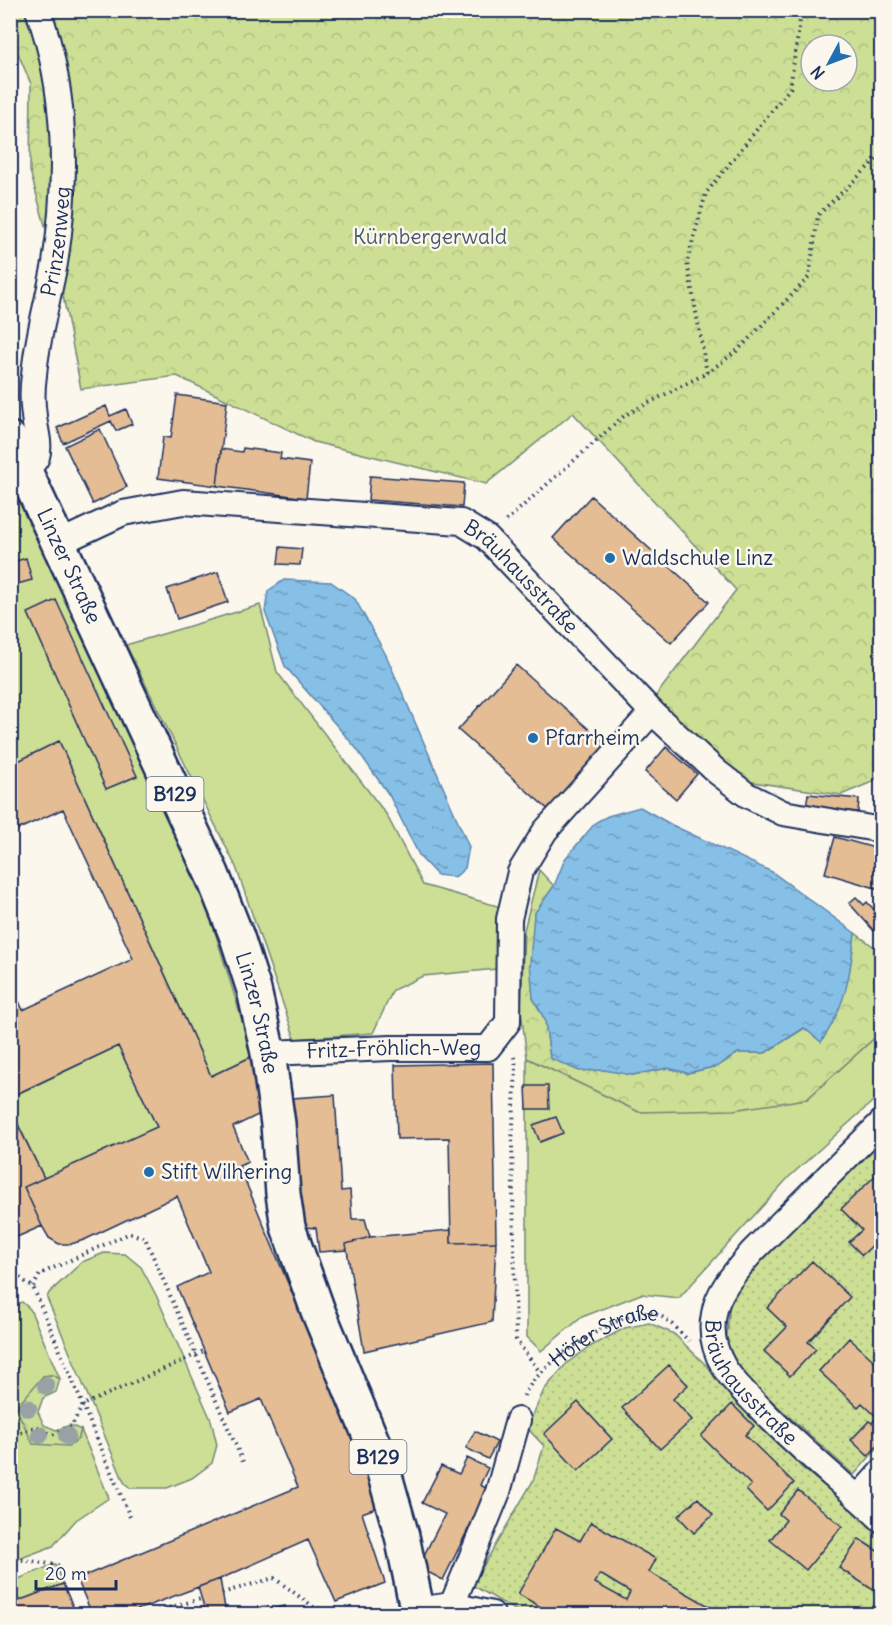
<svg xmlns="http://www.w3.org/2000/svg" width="892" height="1625" font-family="Delius,sans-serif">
<defs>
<pattern id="forest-crowns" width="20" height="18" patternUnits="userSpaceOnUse" patternTransform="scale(1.5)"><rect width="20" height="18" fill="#ccdf94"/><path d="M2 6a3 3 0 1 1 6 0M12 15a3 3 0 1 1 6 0" fill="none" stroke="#afc082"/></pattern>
<pattern id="park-dots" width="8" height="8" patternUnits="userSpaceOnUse" patternTransform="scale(1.5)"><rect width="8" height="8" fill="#ccdf94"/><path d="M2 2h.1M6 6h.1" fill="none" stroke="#afc082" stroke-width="1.8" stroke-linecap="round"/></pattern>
<pattern id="water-ripples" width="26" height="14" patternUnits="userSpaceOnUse" patternTransform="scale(1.5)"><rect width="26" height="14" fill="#87c0e6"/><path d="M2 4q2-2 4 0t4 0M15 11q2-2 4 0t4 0" fill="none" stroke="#6e9cbe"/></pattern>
</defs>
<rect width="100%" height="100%" fill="#fbf7ec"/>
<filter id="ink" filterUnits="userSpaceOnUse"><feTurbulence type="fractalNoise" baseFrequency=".0167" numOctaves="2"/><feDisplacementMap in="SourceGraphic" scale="12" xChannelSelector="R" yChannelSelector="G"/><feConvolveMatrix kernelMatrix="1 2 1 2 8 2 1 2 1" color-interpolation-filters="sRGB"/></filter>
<g filter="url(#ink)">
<path fill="#ccdf94" stroke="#748779" stroke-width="1.5" d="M10,480L151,781L211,919L253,1056L211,1076L59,741L11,765Z
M260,605L277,672L386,814L423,885L501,907L497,969L423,976L393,990L373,1033L295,1039L236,867L126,645Z
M881,1032V1094L789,1177L679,1298L641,1294L582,1317L541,1351L527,1337V1058L639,1112L807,1099Z
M118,1046L157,1127L44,1178L11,1109V1097Z
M104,1253L125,1254L141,1267L156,1295L211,1420L217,1445L212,1463L192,1478L167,1488H130L124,1482L47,1298L49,1293L82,1262Z
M22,1302L30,1309L60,1379L52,1375L43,1376L33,1444L78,1439L81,1430L109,1498L76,1520L53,1546L11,1562L10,1305Z
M55,1564L63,1584L11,1604V1582Z"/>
<path fill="url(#forest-crowns)" stroke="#748779" stroke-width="1.5" fill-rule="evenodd" d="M10,11H881V774L872,782L841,795L732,779L655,697L736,590L573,413L486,484L314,442L177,376L81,389L60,280L30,171L31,84L11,37ZM811,45H847V81H811Z
M539,870L554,886L534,915L533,998L545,1020L550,1058L633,1075L668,1068L688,1073L718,1066L738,1053H765L805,1028L849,974L855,933L881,952V1032L807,1099L733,1110L639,1112L527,1058L521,1011L524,930Z
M52,1375L60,1379L56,1392L43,1398L38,1412L44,1425L56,1430L70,1425L81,1430L78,1439L69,1446L33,1444L16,1408L43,1376Z"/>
<path fill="url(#park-dots)" stroke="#748779" stroke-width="1.5" d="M881,1137V1444L854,1475L746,1378L726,1346L730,1301L748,1271Z
M649,1323L674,1334L710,1369L801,1467L881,1532V1614H625L622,1613L621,1614H522L472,1585L533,1481L544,1446L527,1428L544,1390L567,1363L591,1346L625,1328Z"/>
<path fill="url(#water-ripples)" stroke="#5c86b0" stroke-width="1.5" d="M284,580L331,582L355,599L386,655L469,847L465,868L455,877L437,875L420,857L389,795L356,748L285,666L265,612L268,591Z
M640,807L672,825L772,872L855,933C850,976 846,1006 821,1042L804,1028L765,1053H738L718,1066L687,1073L668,1068L632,1075L604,1070L579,1071L550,1058L545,1020L533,998L530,963L534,914L554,886L565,859L596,822L608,816Z"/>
<path fill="#e4bd95" stroke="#1b2f5e" stroke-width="1.5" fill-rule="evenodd" d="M10,249L17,259L12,262L18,271L10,276Z
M177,395L227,402L217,486L158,478L163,437L171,438Z
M106,406L110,416L126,409L132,424L116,431L111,421L63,443L57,428Z
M100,429L127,487L93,504L65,446Z
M243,448L281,453L280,459L310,463L306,498L217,486L221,449L242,452Z
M370,476L464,483L462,507L368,500Z
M591,496L709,602L671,643L553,538Z
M280,547L302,549L300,565L278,564Z
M26,558L32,580L10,586V563Z
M218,572L228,602L177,619L167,589Z
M56,600L137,776L106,789L28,613Z
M516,665L608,746L551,812L458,730Z
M59,741L211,1076L253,1056L260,1114L233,1127L248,1162L239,1166L381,1506L362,1513L385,1583L336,1602L308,1540L220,1579L126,1614H92L77,1579L298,1487L261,1399L230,1412L177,1287L209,1272L177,1196L84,1240L71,1244H59L49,1238L42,1226L24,1187L157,1127L118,1046L10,1097V982L23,1010L133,959L63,809L10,833V765Z
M666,747L697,774L676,799L645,772Z
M808,794L859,799L858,812L806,807Z
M835,837L882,850V880L879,889L825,873Z
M856,897L864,905L867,902L882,918V924L874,931L849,903Z
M493,1063L496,1242L451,1243L449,1138L397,1139L395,1065Z
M526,1086H548L549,1109H527Z
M335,1095L341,1191L350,1190L352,1219H365L370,1237L346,1244L347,1250L319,1252L316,1228L304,1227L300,1222L292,1098Z
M10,1109L44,1178L24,1187L42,1226L10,1240Z
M556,1117L563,1133L540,1142L533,1125Z
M882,1169V1240L877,1245L875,1243L862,1255L849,1242L862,1230L841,1209Z
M451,1230V1243L496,1242L492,1322L364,1351L346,1244L370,1237Z
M812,1261L850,1297L808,1342L816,1349L790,1376L764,1351L787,1327L767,1308Z
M849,1338L882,1368V1382L875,1389L882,1395V1441L868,1456L851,1440L869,1421L872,1423L877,1417L862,1403L858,1407L819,1371Z
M669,1365L688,1385L673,1399L692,1420L660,1449L622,1408Z
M578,1402L612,1439L578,1471L544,1434Z
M732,1404L754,1426L745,1435L794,1483L767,1511L746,1490L751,1485L701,1436Z
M475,1431L497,1442L488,1459L466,1448Z
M467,1458L488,1468L480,1485L488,1489L443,1580L418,1567L445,1514L422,1503L441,1466L459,1474Z
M798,1490L842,1526L806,1570L770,1540L786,1520L779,1514Z
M698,1498L713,1515L694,1533L678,1516Z
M591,1522L656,1559L649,1572L723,1614H634L621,1607L617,1614H553L518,1594L556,1528L580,1541ZM600,1574L630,1592L626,1600L595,1583Z
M859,1539L882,1554L881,1595L839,1568Z
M220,1579L226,1614H206L198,1587Z
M63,1584L76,1614H10V1604Z
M285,1606L287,1614H251Z"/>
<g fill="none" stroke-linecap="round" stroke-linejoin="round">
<g stroke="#1b2f5e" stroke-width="28">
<g id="street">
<path id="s2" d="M25,470C30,466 35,462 37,457C41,444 35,429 34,416C32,402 32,389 34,375C37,337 48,301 55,263C68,181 67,90 38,10"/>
<path id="s3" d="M59,543L123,513L183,502L461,522L487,538L652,712L717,772L747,795L783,813L882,830"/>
<path id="s4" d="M268,1053L391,1048H488L508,1022L509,919L520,872L545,831L652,712"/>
<path id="s5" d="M882,1122L752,1252C738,1269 717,1291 714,1314C710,1333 714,1350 724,1367C733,1382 747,1395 760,1408C798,1448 842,1482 882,1520"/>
<path d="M858,1498L882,1471"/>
<path d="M452,1605L498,1492L518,1420"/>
<path d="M417,1610L452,1605L492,1614"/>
</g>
</g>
<g stroke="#1b2f5e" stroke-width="38">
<g id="primary">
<path id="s6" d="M10,439L212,874L237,937L254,990L268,1053L278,1124L283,1194L288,1227L318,1311L382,1465L402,1536L418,1614"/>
</g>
</g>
<g stroke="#1b2f5e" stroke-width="4" stroke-dasharray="1.5 4.5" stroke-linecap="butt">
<path d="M707,373L738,350L809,277L818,215L882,154"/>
<path d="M506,521L625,415L707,373L687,262L706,193L790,88L801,14L797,10"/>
<path d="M514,1057L516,1067L512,1143L516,1340L540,1372"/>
<path d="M10,1271L33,1287L130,1517"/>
<path d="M33,1287L40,1274L130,1233L145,1238L243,1462"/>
<path id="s1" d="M524,1396C533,1368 618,1311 648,1313C665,1313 677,1330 689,1341"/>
<path d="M10,1438L36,1426L52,1435L71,1427L83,1405L204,1351"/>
<path d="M10,1558L63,1566"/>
<path d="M222,1593L274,1578L315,1608L364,1614"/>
<path d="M146,1614L201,1599"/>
</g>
<use href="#street" stroke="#fbf7ec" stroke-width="24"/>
<use href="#primary" stroke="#fbf7ec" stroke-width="33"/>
</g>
<g fill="#98a1a6">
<circle cx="46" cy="1386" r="9"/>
<circle cx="28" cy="1408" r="9"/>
<circle cx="40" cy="1435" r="9"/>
<circle cx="67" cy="1436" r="9"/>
</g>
</g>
<g fill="#1f6fb2" stroke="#fbf7ec" stroke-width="2">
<circle cx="610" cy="558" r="6"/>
<circle cx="533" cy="738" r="6"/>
<circle cx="149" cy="1172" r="6"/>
</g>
<g text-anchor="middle" stroke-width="5" stroke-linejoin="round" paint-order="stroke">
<g fill="#fbf7ec" stroke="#5e6b89" stroke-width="1.5">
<rect x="146.5" y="777" width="57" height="34" rx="4.5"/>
<rect x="349.5" y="1440" width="57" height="34" rx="4.5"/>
</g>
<g font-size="20" font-weight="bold" fill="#1b2f5e">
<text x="175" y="801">B129</text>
<text x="378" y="1464">B129</text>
</g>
<g font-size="21" fill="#475b6c" stroke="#fbf7ec">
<text x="430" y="244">Kürnbergerwald</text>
</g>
<g font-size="21" fill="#1b2f5e" stroke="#fbf7ec">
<text dy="7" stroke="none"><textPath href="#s2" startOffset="236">Prinzenweg</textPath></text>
<text dy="7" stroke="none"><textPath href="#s6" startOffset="140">Linzer Straße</textPath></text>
<text dy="7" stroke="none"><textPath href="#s3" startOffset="492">Bräuhausstraße</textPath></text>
<text dy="7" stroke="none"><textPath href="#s6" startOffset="626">Linzer Straße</textPath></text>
<text dy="7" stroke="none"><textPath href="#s4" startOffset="126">Fritz-Fröhlich-Weg</textPath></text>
<text dy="7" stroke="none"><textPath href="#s1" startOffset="104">Höfer Straße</textPath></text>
<text dy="7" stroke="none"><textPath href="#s5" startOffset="339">Bräuhausstraße</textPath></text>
</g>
<g font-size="21" fill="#1b2f5e" stroke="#fbf7ec" text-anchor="start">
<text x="622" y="565">Waldschule Linz</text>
<text x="545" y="745">Pfarrheim</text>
<text x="161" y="1179">Stift Wilhering</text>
</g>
</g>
<rect width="892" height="1625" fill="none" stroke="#fbf7ec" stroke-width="36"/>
<rect x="18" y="18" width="856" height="1589" fill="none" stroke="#1b2f5e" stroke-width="2" filter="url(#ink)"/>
<g transform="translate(829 63) rotate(229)"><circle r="28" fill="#fbf7ec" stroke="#a1a7b3" stroke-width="1.5"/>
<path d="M0-4.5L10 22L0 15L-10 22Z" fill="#1f6fb2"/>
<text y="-9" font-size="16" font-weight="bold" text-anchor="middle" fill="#1b2f5e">N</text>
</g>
<path d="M36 1580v9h80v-9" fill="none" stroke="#1b2f5e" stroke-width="3"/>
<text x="45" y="1580" font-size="18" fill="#1b2f5e" stroke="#fbf7ec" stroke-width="4.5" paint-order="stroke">20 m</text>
</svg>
